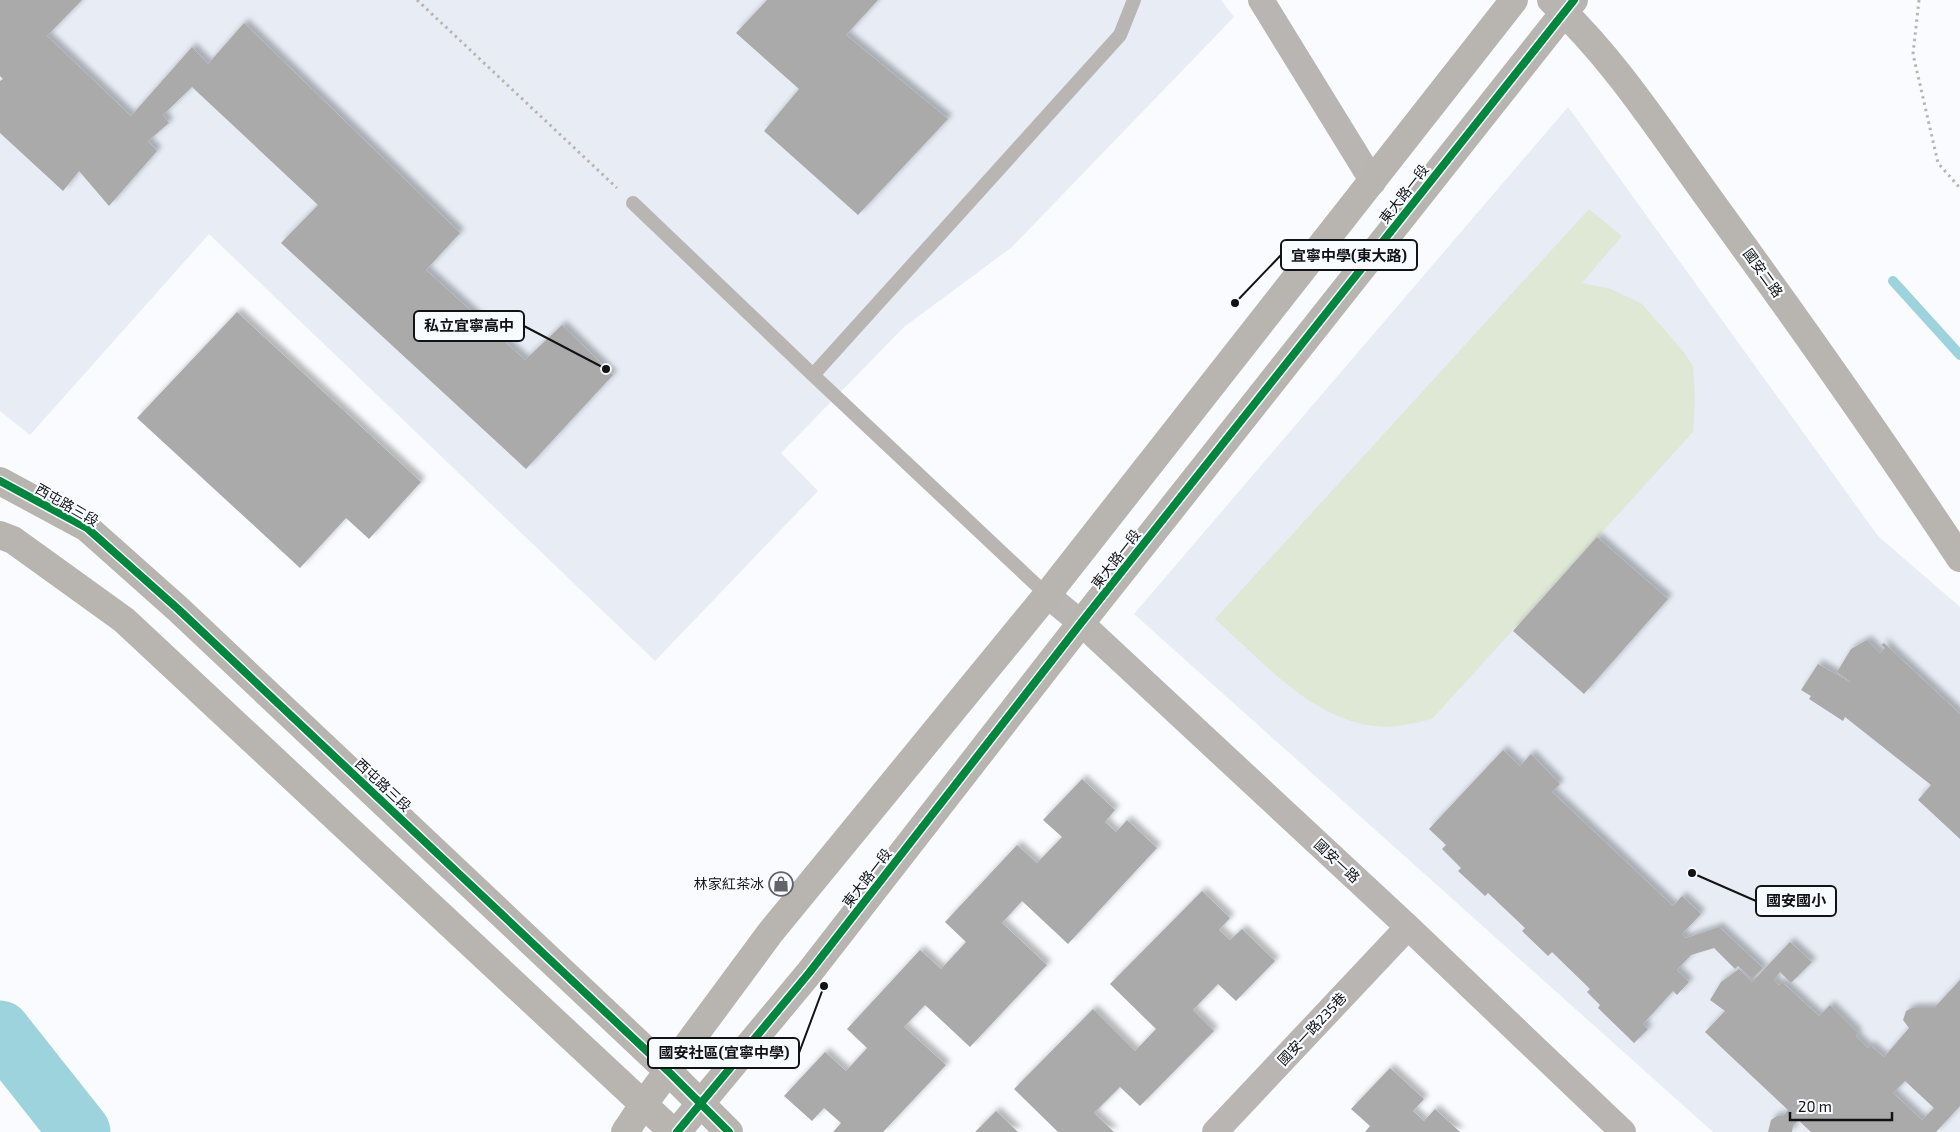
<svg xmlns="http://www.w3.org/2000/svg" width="1960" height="1132" font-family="'Exo 2','Noto Sans TC',sans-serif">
<defs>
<filter id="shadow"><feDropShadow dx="4.5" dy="-4.5" stdDeviation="2.5" flood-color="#0004"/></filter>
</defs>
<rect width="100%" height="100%" fill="#f9fbfe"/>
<path fill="#e7ecf5" d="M0,0H1221L1234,17L1012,247L904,327L781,453L818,491L655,661L209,234L30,435L0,411Z
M1568,107L1878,536L1960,607V1132H1713L1134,614Z"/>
<path fill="#dee8d5" d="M1589,209L1622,236L1582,283L1611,289L1642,304L1683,351L1693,366L1695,398L1693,432L1432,719C1413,723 1395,729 1375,726C1310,719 1262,660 1215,619Z"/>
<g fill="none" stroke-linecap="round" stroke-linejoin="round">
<path stroke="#9dd3dc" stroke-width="10" d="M1893,281L1960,355"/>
<path stroke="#9dd3dc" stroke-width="61" d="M0,1031L80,1132"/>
</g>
<path fill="#abaaab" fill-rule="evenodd" filter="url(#shadow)" d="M0,0H82L47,36L131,116L192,47L208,64L244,23L460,233L426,270L525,360L562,325L613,375L526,469L281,243L318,205L192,87L163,115L169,123L148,141L157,151L109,206L79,171L63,191L0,133V81L3,79L0,76Z
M767,0H878L846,35L948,119L858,215L764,131L799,89L736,33Z
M237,312L421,482L369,539L346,518L300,568L137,418Z
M1597,537L1668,599L1584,694L1513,631Z
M1867,640L1880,653L1885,648L1881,645L1884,643L1960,714V839L1918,800L1931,785L1845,717L1843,721L1809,699L1811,696L1801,690L1818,664L1852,683L1837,672L1851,649Z
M1503,750L1520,766L1531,754L1560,784L1552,792L1673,906L1682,896L1701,914L1682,934L1686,938L1719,927L1763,968L1752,979L1738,966L1735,969L1714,948L1691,955L1677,970L1689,982L1677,995L1673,991L1643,1024L1648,1029L1634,1043L1598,1008L1600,1005L1587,992L1590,989L1552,952L1548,956L1522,931L1525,928L1488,893L1485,896L1458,871L1461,868L1442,849L1446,845L1429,829Z
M1082,779L1115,810L1105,822L1116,832L1127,820L1157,848L1068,944L1022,901L1002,923L1047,965L970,1047L925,1005L904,1027L946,1065L883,1132H833L841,1123L824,1108L812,1121L784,1096L825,1052L846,1071L867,1048L847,1029L920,950L941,969L966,942L945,922L1017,845L1037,863L1062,837L1043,820Z
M1202,891L1230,918L1219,930L1230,940L1242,929L1275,961L1236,1001L1218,984L1193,1010L1214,1031L1140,1106L1120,1087L1094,1113L1114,1132H1058L1014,1089L1093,1009L1135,1051L1156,1029L1110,984Z
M1790,942L1812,962L1791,983L1780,972L1774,980L1779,985L1782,982L1819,1016L1830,1005L1858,1033L1856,1036L1868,1048L1870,1045L1884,1057L1909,1028L1903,1020L1906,1011L1912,1008H1934L1960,980V1106L1936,1132H1811L1798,1120L1793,1126L1792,1132H1768L1771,1120L1777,1116H1783L1788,1110L1705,1032L1725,1011L1710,1000L1721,982L1739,969L1752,982ZM1905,1081L1934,1108L1922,1120L1893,1093Z
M1390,1068L1424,1099L1413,1111L1424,1121L1435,1109L1460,1132H1365L1370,1126L1351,1109Z
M996,1111L1018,1132H975Z"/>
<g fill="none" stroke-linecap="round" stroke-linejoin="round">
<path stroke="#b8b5b3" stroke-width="3" stroke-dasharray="2.5 4" stroke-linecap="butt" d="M417,0L617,188
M1919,0L1913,54L1938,163L1960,188"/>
<path stroke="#b9b5b2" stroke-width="14" d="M633,203L813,375
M1047,595L813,375L1120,35L1134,0"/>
<path stroke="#b9b5b2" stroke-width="26" d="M1261,0L1373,182
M1047,595L1081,623L1408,927L1623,1132
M1215,1132L1408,927"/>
<path stroke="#b8b5b1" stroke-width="28" d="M1551,0C1615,59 1662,134 1713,204C1798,321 1881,438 1960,558
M0,481L87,528L178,609L668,1071L729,1132
M0,535L13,540L124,620L673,1132
M625,1132L643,1105L770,933L1047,595L1514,0
M677,1132L809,973L1081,623L1574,0"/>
<g stroke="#f8fbff" stroke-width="11">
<path id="cycleway" d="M0,481L87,528L178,609L668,1071L729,1132
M677,1132L809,973L1081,623L1574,0"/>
</g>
<use href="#cycleway" stroke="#00873e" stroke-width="8"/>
</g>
<defs>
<g id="shop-ring" transform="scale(1.25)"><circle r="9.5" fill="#f8fbff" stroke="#636467" stroke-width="1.5"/><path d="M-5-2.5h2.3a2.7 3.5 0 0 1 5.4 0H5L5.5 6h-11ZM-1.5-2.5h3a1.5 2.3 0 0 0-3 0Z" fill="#636467"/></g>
</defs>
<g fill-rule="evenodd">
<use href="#shop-ring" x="781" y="884"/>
</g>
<g text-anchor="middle" stroke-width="4.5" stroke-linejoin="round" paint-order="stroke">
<g font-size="14" fill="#121315" stroke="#f8fbff">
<text transform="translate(1404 194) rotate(-52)" y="5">東大路一段</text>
<text transform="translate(1763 273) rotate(54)" y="5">國安二路</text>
<text transform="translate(67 505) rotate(30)" y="5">西屯路三段</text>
<text transform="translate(1116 559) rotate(-52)" y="5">東大路一段</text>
<text transform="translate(383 785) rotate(43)" y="5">西屯路三段</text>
<text transform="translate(1337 861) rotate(43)" y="5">國安一路</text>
<text transform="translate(867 878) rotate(-52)" y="5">東大路一段</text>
<text transform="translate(1312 1029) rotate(-47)" y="5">國安一路235巷</text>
</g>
<g font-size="14" fill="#121315" stroke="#f8fbff" text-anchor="end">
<text x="764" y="889">林家紅茶冰</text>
</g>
</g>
<path fill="none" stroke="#121315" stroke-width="2" d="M1235 303L1281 255M606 369L524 326M1692 873L1756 901M824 986L799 1053"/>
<g fill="#121315" stroke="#f8fbff" stroke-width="2">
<circle cx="1235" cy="303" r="5"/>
<circle cx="606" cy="369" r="5"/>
<circle cx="1692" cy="873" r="5"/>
<circle cx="824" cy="986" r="5"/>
</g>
<g fill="#f8fbff" stroke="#121315" stroke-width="2">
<rect x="1281" y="240" width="136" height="30" rx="5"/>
<rect x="414" y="311" width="110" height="30" rx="5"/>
<rect x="1756" y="886" width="80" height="30" rx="5"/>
<rect x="648" y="1038" width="151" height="30" rx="5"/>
</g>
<g font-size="15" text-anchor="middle" font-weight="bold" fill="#121315">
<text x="1349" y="261">宜寧中學(東大路)</text>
<text x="469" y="331">私立宜寧高中</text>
<text x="1796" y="906">國安國小</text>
<text x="724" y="1058">國安社區(宜寧中學)</text>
</g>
<path d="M1790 1112v8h102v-8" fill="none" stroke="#121315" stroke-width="2.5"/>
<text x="1798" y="1112" font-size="15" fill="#121315" stroke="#f8fbff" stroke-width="4" paint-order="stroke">20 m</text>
</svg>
